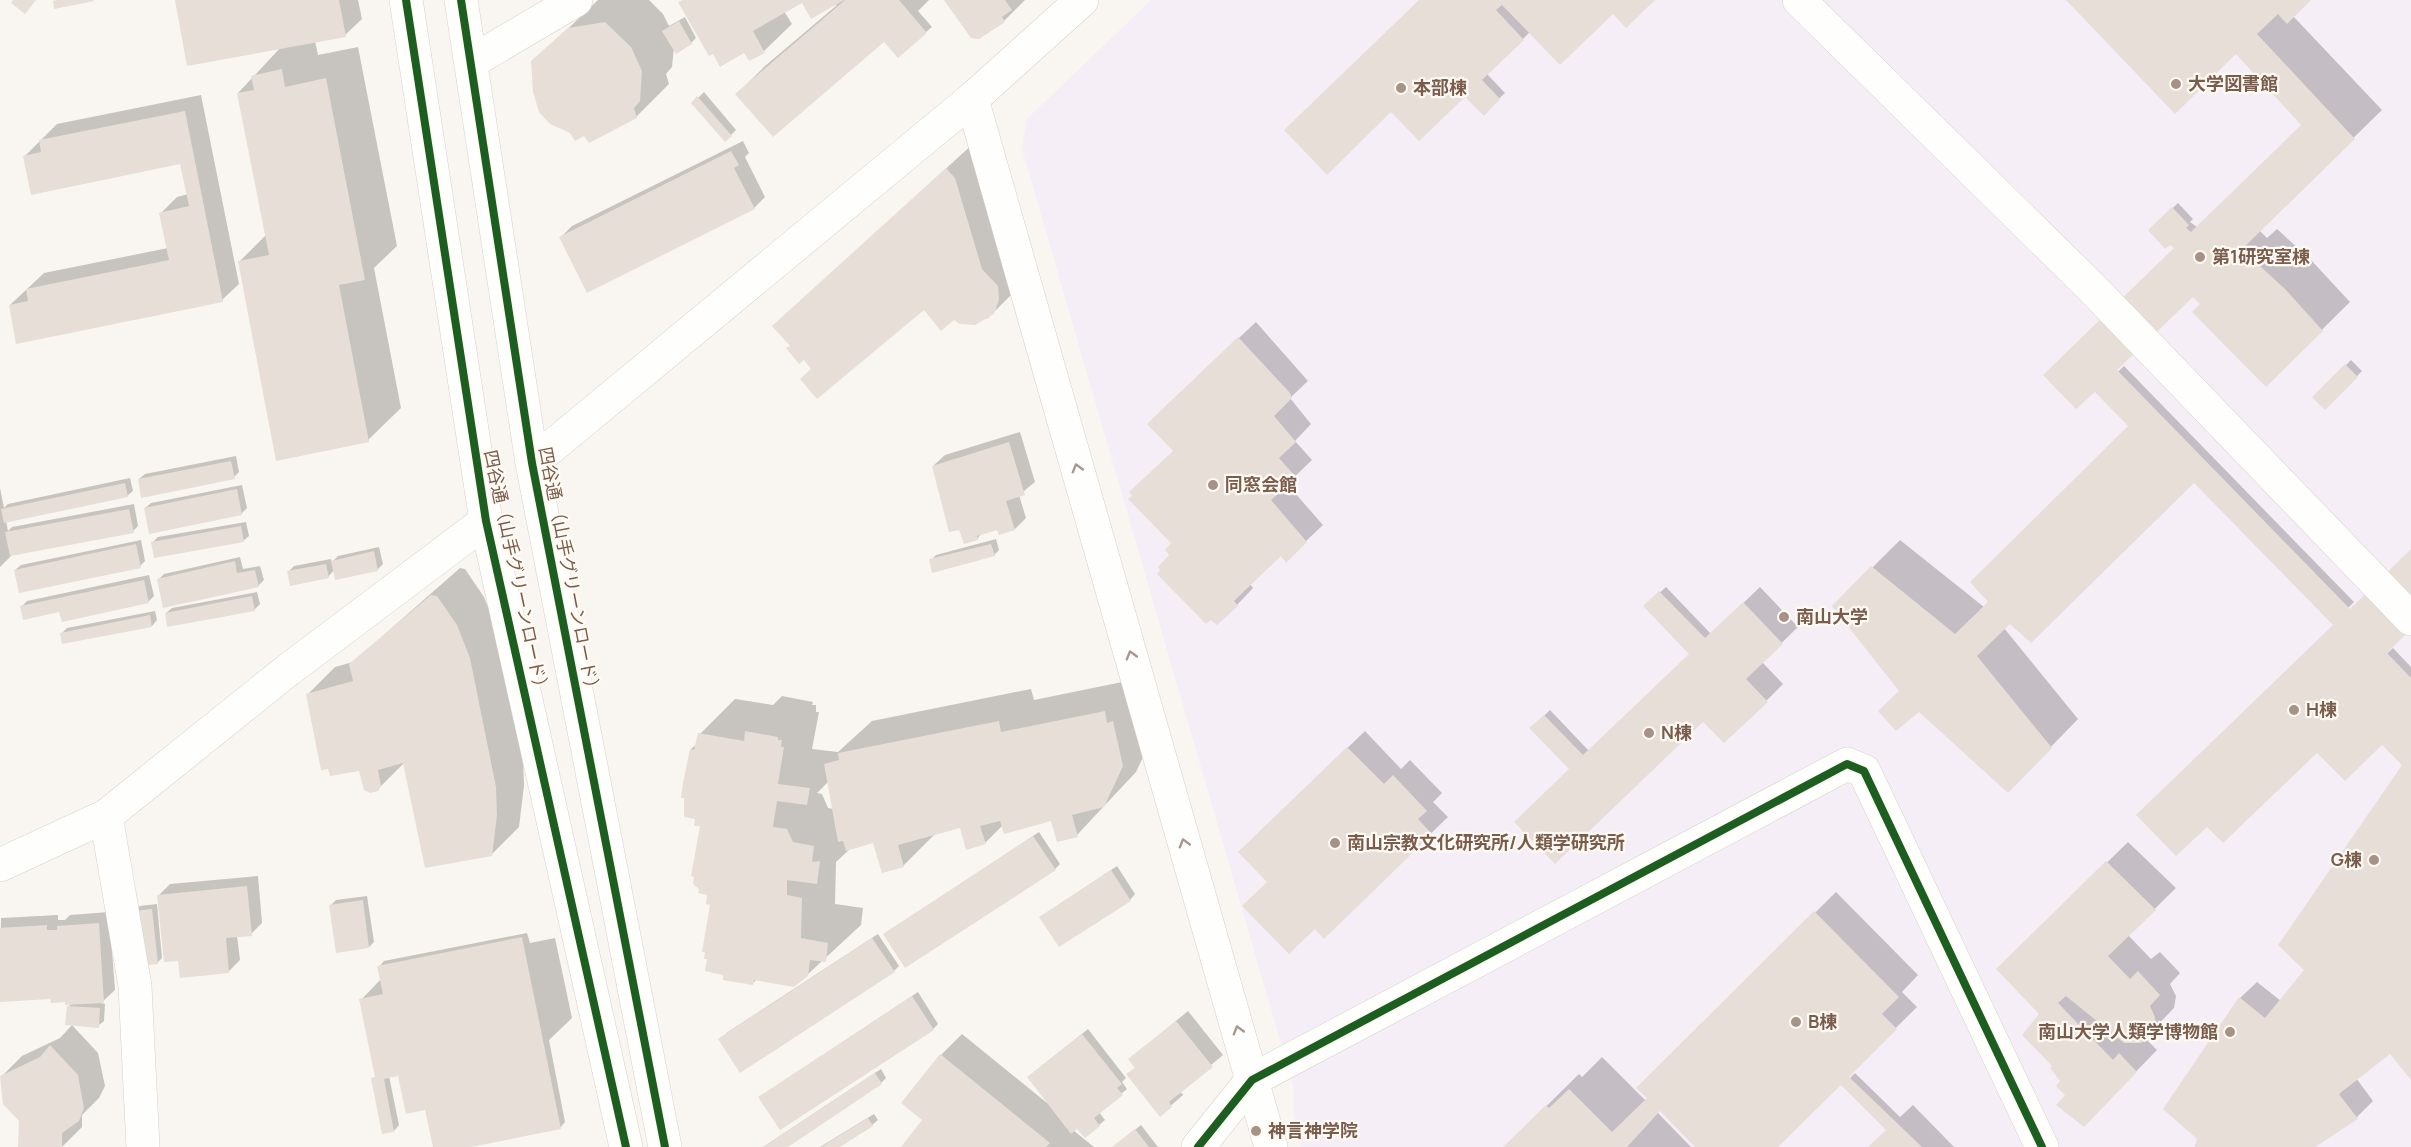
<svg xmlns="http://www.w3.org/2000/svg" width="2411" height="1147" font-family="Manrope,'Noto Sans JP',sans-serif">
<rect width="100%" height="100%" fill="#f9f5f0"/>
<path fill="#f6eef6" d="M1151,0H2411V1147H1301L1294,1121L1293,1085L1022,149L1027,119Z"/>
<path fill="#0003" fill-rule="evenodd" d="M177,0H358L362,19L345,35L315,41L318,55L358,47L397,246L374,268L401,408L368,440L239,262L266,235L238,93L281,47Z
M598,0H649L663,14L669,26L685,17L696,38L691,43L674,47L672,67L666,74L669,84L636,117L533,62Z
M683,0H929L918,11L932,27L926,32L884,40L737,94L765,66L837,5L803,1L784,11L792,24L764,51L749,59L745,51Z
M947,0H1025L1004,21Z
M1420,0H1653L1530,32L1487,74L1505,93L1484,113Z
M2068,0H2309L2293,16L2382,110L2259,230L2267,238L2277,229L2312,261L2350,302L2266,385L2202,304L2176,248L2150,230L2178,203L2193,219L2190,222L2197,227L2303,124L2236,52Z
M704,92L736,130L731,135L693,103Z
M201,95L239,284L222,300L10,305L44,273L168,248L161,213L177,197L188,194L182,163L25,156L57,124Z
M743,141L749,153L745,157L765,197L754,208L561,237L572,226Z
M975,142L1016,290L988,318L967,324L925,308L812,368L774,326Z
M1256,322L1308,381L1290,398L1311,424L1295,441L1312,460L1287,484L1323,525L1286,560L1281,554L1250,584L1253,588L1237,605L1171,555L1174,451L1165,407Z
M2351,360L2362,371L2325,408L2314,397Z
M2124,366L2354,602L2333,623L2195,481L2004,628L2078,719L2008,791L1901,691L1834,606L1900,540L1984,607L2130,426L2097,392Z
M1020,432L1035,482L1019,495L1026,518L1015,529L998,528L983,532L977,539L933,466L945,455Z
M236,456L239,472L234,477L139,479L145,474Z
M130,478L133,491L127,496L6,521L8,531L12,527L134,504L138,526L133,531L13,554L0,567V488L4,508L8,504Z
M242,485L247,508L241,514L145,508L151,503Z
M246,522L249,536L243,541L152,543L158,537Z
M996,539L999,550L994,555L931,560L936,555Z
M141,540L145,561L140,566L15,570L21,565Z
M379,547L383,564L378,569L336,578L334,570L328,577L288,572L294,566L331,559L332,562L338,556Z
M2411,552V627L2377,659L2379,661L2393,648L2411,667V1077L2390,1052L2356,1078L2373,1101L2357,1117L2312,1147H2197L2195,1145L2199,1139L2165,1109L2240,998L2257,982L2281,1001L2306,970L2280,944L2403,765L2382,743L2345,779L2317,750L2223,841L2207,825L2176,854L2138,815Z
M240,557L243,569L260,566L264,580L258,586L159,579L164,574Z
M460,568L465,569L484,597L497,630L523,759L524,786L519,827L491,855L405,762L377,790L308,694L335,667L353,662Z
M149,575L154,596L148,602L60,610L22,606L27,601Z
M1666,587L1711,634L1760,587L1798,627L1762,662L1783,684L1766,701L1703,720L1570,769L1531,728L1550,710L1589,751L1691,654L1645,606Z
M257,592L260,604L254,610L166,613L172,608Z
M155,611L157,620L152,626L62,633L67,628Z
M1137,679L1155,732L1136,772L1077,835L1052,819L1003,825L985,843L961,826L936,833L903,866L874,841L850,849L836,862L835,904L863,908L861,925L807,975L757,979L753,983L725,973L708,958L712,903L709,894L691,749L697,744L700,734L735,699L773,705L782,696L813,702L812,705H816V712H819L812,749L838,752L872,721L1031,689L1034,700ZM828,782L833,809L828,808L822,794L817,793Z
M1365,731L1401,769L1410,760L1442,793L1433,802L1448,817L1324,937L1268,882L1256,836Z
M1039,832L1060,864L1055,869L885,934Z
M2128,842L2176,888L2128,935L2151,959L2160,952L2180,973L2170,984L2176,996L2174,1008L2145,1038L2157,1050L2084,1125L2054,1066L2041,1014L1998,969Z
M1117,866L1135,894L1130,900L1041,917Z
M258,876L262,923L251,934L237,936L240,960L229,971L179,959L159,895L170,884Z
M1836,892L1918,975L1902,992L1917,1007L1776,1147H1697L1660,1109L1657,1112L1691,1147H1505L1579,1074L1582,1077L1602,1057L1646,1101L1649,1098L1638,1088Z
M367,896L374,942L369,947L331,905L336,900Z
M157,904L162,958L157,963L134,911L140,906Z
M109,912L115,990L101,1003L105,1004L104,1021L98,1026L68,1007L72,1003L67,1000L52,997L0,1000L1,918L58,915V920H65L70,915Z
M527,933L530,943L555,938L572,1018L549,1040L565,1122L560,1128L463,1147H434L426,1108L400,1074L389,1076L399,1125L394,1131L373,1079L376,1076L361,1000L381,979L379,967L384,961Z
M878,934L899,966L894,971L725,1034Z
M918,992L938,1024L933,1029L760,1097Z
M1188,1011L1223,1055L1180,1091L1183,1095L1160,1115L1128,1074L1136,1067L1130,1059Z
M72,1025L98,1053L105,1086L99,1098L82,1115V1127L62,1147H20L21,1121L1,1077L22,1056L60,1038Z
M1088,1029L1126,1078L1122,1082L1127,1089L1099,1112L1105,1120L1099,1125L1078,1127L1073,1130L1094,1147H903L925,1120L941,1055L962,1034L1047,1103L1034,1072Z
M881,1069L886,1078L881,1083L785,1147H763Z
M1855,1073L1900,1117L1913,1105L1954,1147H1869L1887,1130L1843,1085Z
M874,1114L878,1120L872,1125L837,1147H820Z
M1141,1125L1158,1147H1113L1115,1146Z"/>
<path fill="#e6ded7" d="M13,0H36L25,14L11,3Z
M57,0H94V1L54,9L53,1Z
M175,0H339L346,37L187,66Z
M683,0H844L811,19L802,3L753,31L765,53L749,61L744,53L720,67L713,54L709,56L678,2Z
M845,0H899L927,33L898,58L884,42L773,137L735,94Z
M944,0H1005L1012,10L1002,17L1005,22L979,39L971,38Z
M1419,0H1655L1626,28L1613,14L1560,65L1502,5L1496,10L1524,40L1482,80L1500,99L1484,116L1465,97L1419,141L1391,112L1327,175L1284,130Z
M2066,0H2311L2287,24L2278,14L2257,34L2355,139L2233,258L2239,264L2248,255L2285,289L2323,331L2266,387L2192,312L2200,304L2193,297L2117,370L2350,609L2411,549V629L2387,653L2411,678V1080L2390,1054L2339,1094L2358,1119L2315,1147H2195L2197,1139L2163,1109L2239,997L2265,1018L2304,970L2278,945L2402,765L2382,745L2345,781L2317,753L2223,843L2207,827L2176,856L2136,815L2333,625L2194,483L2031,643L2010,624L1977,656L2052,748L2008,793L1919,712L1896,731L1878,711L1899,691L1832,606L1871,566L1955,634L1988,602L1970,582L2128,426L2095,392L2076,409L2043,375L2174,248L2170,245L2165,249L2148,230L2172,207L2189,225L2186,228L2191,232L2301,125L2236,54L2175,114Z
M679,21L692,44L676,54L662,31Z
M605,22L631,47L642,71L640,101L634,108L637,118L589,143L584,136L575,141L570,133L550,124L539,112L533,92L531,61L568,28Z
M282,69L285,87L326,78L365,280L339,285L369,442L276,461L238,261L269,255L237,93L254,90L251,76Z
M697,96L732,136L725,142L691,103Z
M185,111L223,302L16,344L9,305L28,301L26,289L169,260L159,213L189,206L180,164L31,195L23,156L41,152L39,140Z
M731,151L739,165L734,168L755,209L587,293L559,237Z
M946,168L955,178L982,269L998,286L999,300L994,314L975,325L960,324L954,320L941,331L924,310L817,399L800,379L811,369L804,360L799,364L786,348L790,346L772,326Z
M1238,337L1290,393L1292,398L1274,416L1296,442L1279,458L1296,477L1271,500L1307,542L1286,563L1281,556L1234,601L1238,606L1217,625L1211,620L1206,624L1157,574L1160,570L1158,567L1169,555L1165,550L1171,543L1128,499L1132,496L1129,492L1173,451L1147,424Z
M2345,364L2358,377L2325,410L2312,397Z
M1009,442L1025,495L1006,501L1015,530L999,535L997,530L977,536L978,540L964,544L959,530L949,532L932,466Z
M231,461L235,479L141,498L138,479Z
M125,483L128,497L4,523L1,509Z
M237,489L242,515L149,534L144,508Z
M129,509L134,533L10,556L5,532Z
M241,526L244,542L154,558L151,542Z
M136,544L141,568L19,593L14,570Z
M991,544L995,556L932,573L929,559Z
M374,551L378,571L335,580L331,561Z
M235,561L237,573L255,570L259,587L163,608L157,579Z
M326,564L329,578L290,586L287,571Z
M144,580L149,603L62,622L59,612L23,620L20,606Z
M1659,591L1705,638L1743,602L1783,644L1746,679L1768,702L1724,743L1703,722L1555,864L1514,822L1569,769L1529,728L1544,715L1583,755L1689,654L1643,606Z
M431,595L437,596L457,625L470,658L496,787L497,815L492,856L425,868L403,763L378,770L381,786L378,791L370,793L364,790L359,771L330,776L328,769L321,770L306,694L353,681L349,664Z
M252,596L255,611L167,627L165,613Z
M150,615L152,627L62,644L60,633Z
M1105,711L1107,723L1113,721L1123,766L1104,807L1072,815L1078,837L1057,842L1051,821L1004,834L1000,821L980,826L986,844L966,850L960,828L898,845L904,867L882,873L873,843L846,851L843,841L838,842L824,764L839,760L838,753L999,721L1001,732Z
M745,731L778,737V740H782L781,747H784L778,784L810,788L807,805L777,801L773,827L787,829L793,842L814,846L812,862L820,861L817,884L787,880V895L802,898L801,938L828,943L826,962L810,960L808,976L794,987L754,980L753,985L723,980V975L705,971L707,959H704L705,952H702L710,905L706,904L707,895L698,893L699,889L693,884L694,877L691,876L700,826H694L695,819L684,817V798H681L683,783L690,749L694,750L698,733L744,741Z
M1347,747L1384,784L1393,775L1427,811L1418,819L1432,834L1324,939L1315,929L1289,954L1242,906L1267,882L1238,852Z
M1033,836L1056,870L905,968L883,934Z
M2106,861L2156,910L2108,956L2130,979L2138,971L2160,995L2150,1006L2155,1017L2154,1031L2141,1043H2124L2066,996L2058,1003L2113,1060L2119,1053L2137,1072L2084,1127L2056,1105L2065,1095L2056,1086L2060,1081L2050,1068L2052,1066L2022,1035L2039,1014L1996,969Z
M1111,870L1131,901L1059,947L1039,917Z
M247,886L252,936L226,938L229,973L180,978L178,961L164,962L157,895Z
M363,900L369,948L336,953L329,905Z
M152,909L158,964L139,966L133,911Z
M1814,911L1899,997L1882,1014L1897,1029L1849,1077L1922,1147H1868L1886,1130L1841,1085L1778,1147H1695L1660,1111L1627,1147H1503L1546,1105L1549,1108L1569,1089L1612,1132L1647,1098L1636,1088Z
M99,923L104,1003L65,1005V1002L51,1003L50,999L0,1002V928L47,925V930H57V926Z
M522,937L561,1129L471,1147H433L425,1110L406,1114L398,1076L384,1079L394,1132L382,1134L371,1078L375,1077L359,999L383,994L377,966Z
M872,938L895,972L740,1073L718,1039Z
M912,996L934,1030L780,1130L758,1097Z
M67,1006L100,1008L99,1028L65,1025Z
M1176,1021L1213,1067L1169,1102L1172,1107L1160,1117L1126,1074L1135,1068L1128,1059Z
M1082,1034L1122,1084L1117,1088L1123,1095L1094,1118L1100,1126L1085,1138L1077,1129L1071,1134L1027,1077Z
M50,1045L78,1075L84,1108L79,1121L62,1133V1147H18L19,1121L3,1104L0,1076L40,1057Z
M940,1054L1050,1143L1046,1147H901L922,1120L901,1103Z
M875,1073L882,1084L788,1147H763Z
M868,1118L873,1126L840,1147H821Z
M1135,1129L1149,1147H1112Z"/>
<g fill="none" stroke-linecap="round" stroke-linejoin="round">
<g stroke="#d7d1cb" stroke-width="34">
<path id="minor" d="M406,0L486,521L626,1147
M461,0L532,463L665,1147
M1799,0L2093,289L2411,619
M471,62L576,0
M972,99L1271,1147
M532,463L972,99L1082,0
M106,816L135,986L143,1147
M0,865L106,816L288,670L486,521
M1198,1147L1252,1080L1847,764L1864,771L2042,1147"/>
</g>
<use href="#minor" stroke="#fefefd" stroke-width="33"/>
<g stroke="#fffaf3" stroke-width="11">
<path id="cycleway" d="M406,0L486,521L626,1147
M461,0L532,463L665,1147
M1198,1147L1252,1080L1847,764L1864,771L2042,1147"/>
</g>
<use href="#cycleway" stroke="#1b5e20" stroke-width="8"/>
</g>
<defs><path id="oneway-chevron" d="M-2-3.5L2.5 0L-2 3.5" fill="none" stroke-width="1.6" stroke-linecap="round" stroke-linejoin="round" transform="scale(1.5)"/></defs>
<g stroke="#a8958b">
<use href="#oneway-chevron" transform="translate(1077 468) rotate(-106)"/>
<use href="#oneway-chevron" transform="translate(1131 655) rotate(-106)"/>
<use href="#oneway-chevron" transform="translate(1184 843) rotate(-106)"/>
<use href="#oneway-chevron" transform="translate(1238 1030) rotate(-106)"/>
</g>
<g fill="#a69286" stroke="#fffaf3" stroke-width="2">
<circle cx="2176" cy="84" r="6"/>
<circle cx="1401" cy="88" r="6"/>
<circle cx="2200" cy="257" r="6"/>
<circle cx="1213" cy="485" r="6"/>
<circle cx="1784" cy="617" r="6"/>
<circle cx="2294" cy="710" r="6"/>
<circle cx="1649" cy="733" r="6"/>
<circle cx="1335" cy="843" r="6"/>
<circle cx="2374" cy="860" r="6"/>
<circle cx="1796" cy="1022" r="6"/>
<circle cx="2230" cy="1032" r="6"/>
<circle cx="1256" cy="1131" r="6"/>
</g>
<g text-anchor="middle" stroke-width="4.5" stroke-linejoin="round" paint-order="stroke">
<g font-size="18" font-weight="bold" fill="#7a5c4d" stroke="#fffaf3" text-anchor="start">
<text x="2188" y="90">大学図書館</text>
<text x="1413" y="94">本部棟</text>
<text x="2212" y="263">第1研究室棟</text>
<text x="1225" y="491">同窓会館</text>
<text x="1796" y="623">南山大学</text>
<text x="2306" y="716">H棟</text>
<text x="1661" y="739">N棟</text>
<text x="1347" y="849">南山宗教文化研究所/人類学研究所</text>
<text x="2362" y="866" text-anchor="end">G棟</text>
<text x="1808" y="1028">B棟</text>
<text x="2218" y="1038" text-anchor="end">南山大学人類学博物館</text>
<text x="1268" y="1137">神言神学院</text>
</g>
<g font-size="18" fill="#7a5c4d" stroke="#fffaf3">
<text transform="translate(569 572) rotate(79)" y="6">四谷通 （山手グリーンロード）</text>
<text transform="translate(516 573) rotate(78)" y="6">四谷通（山手グリーンロード）</text>
</g>
</g>
</svg>
